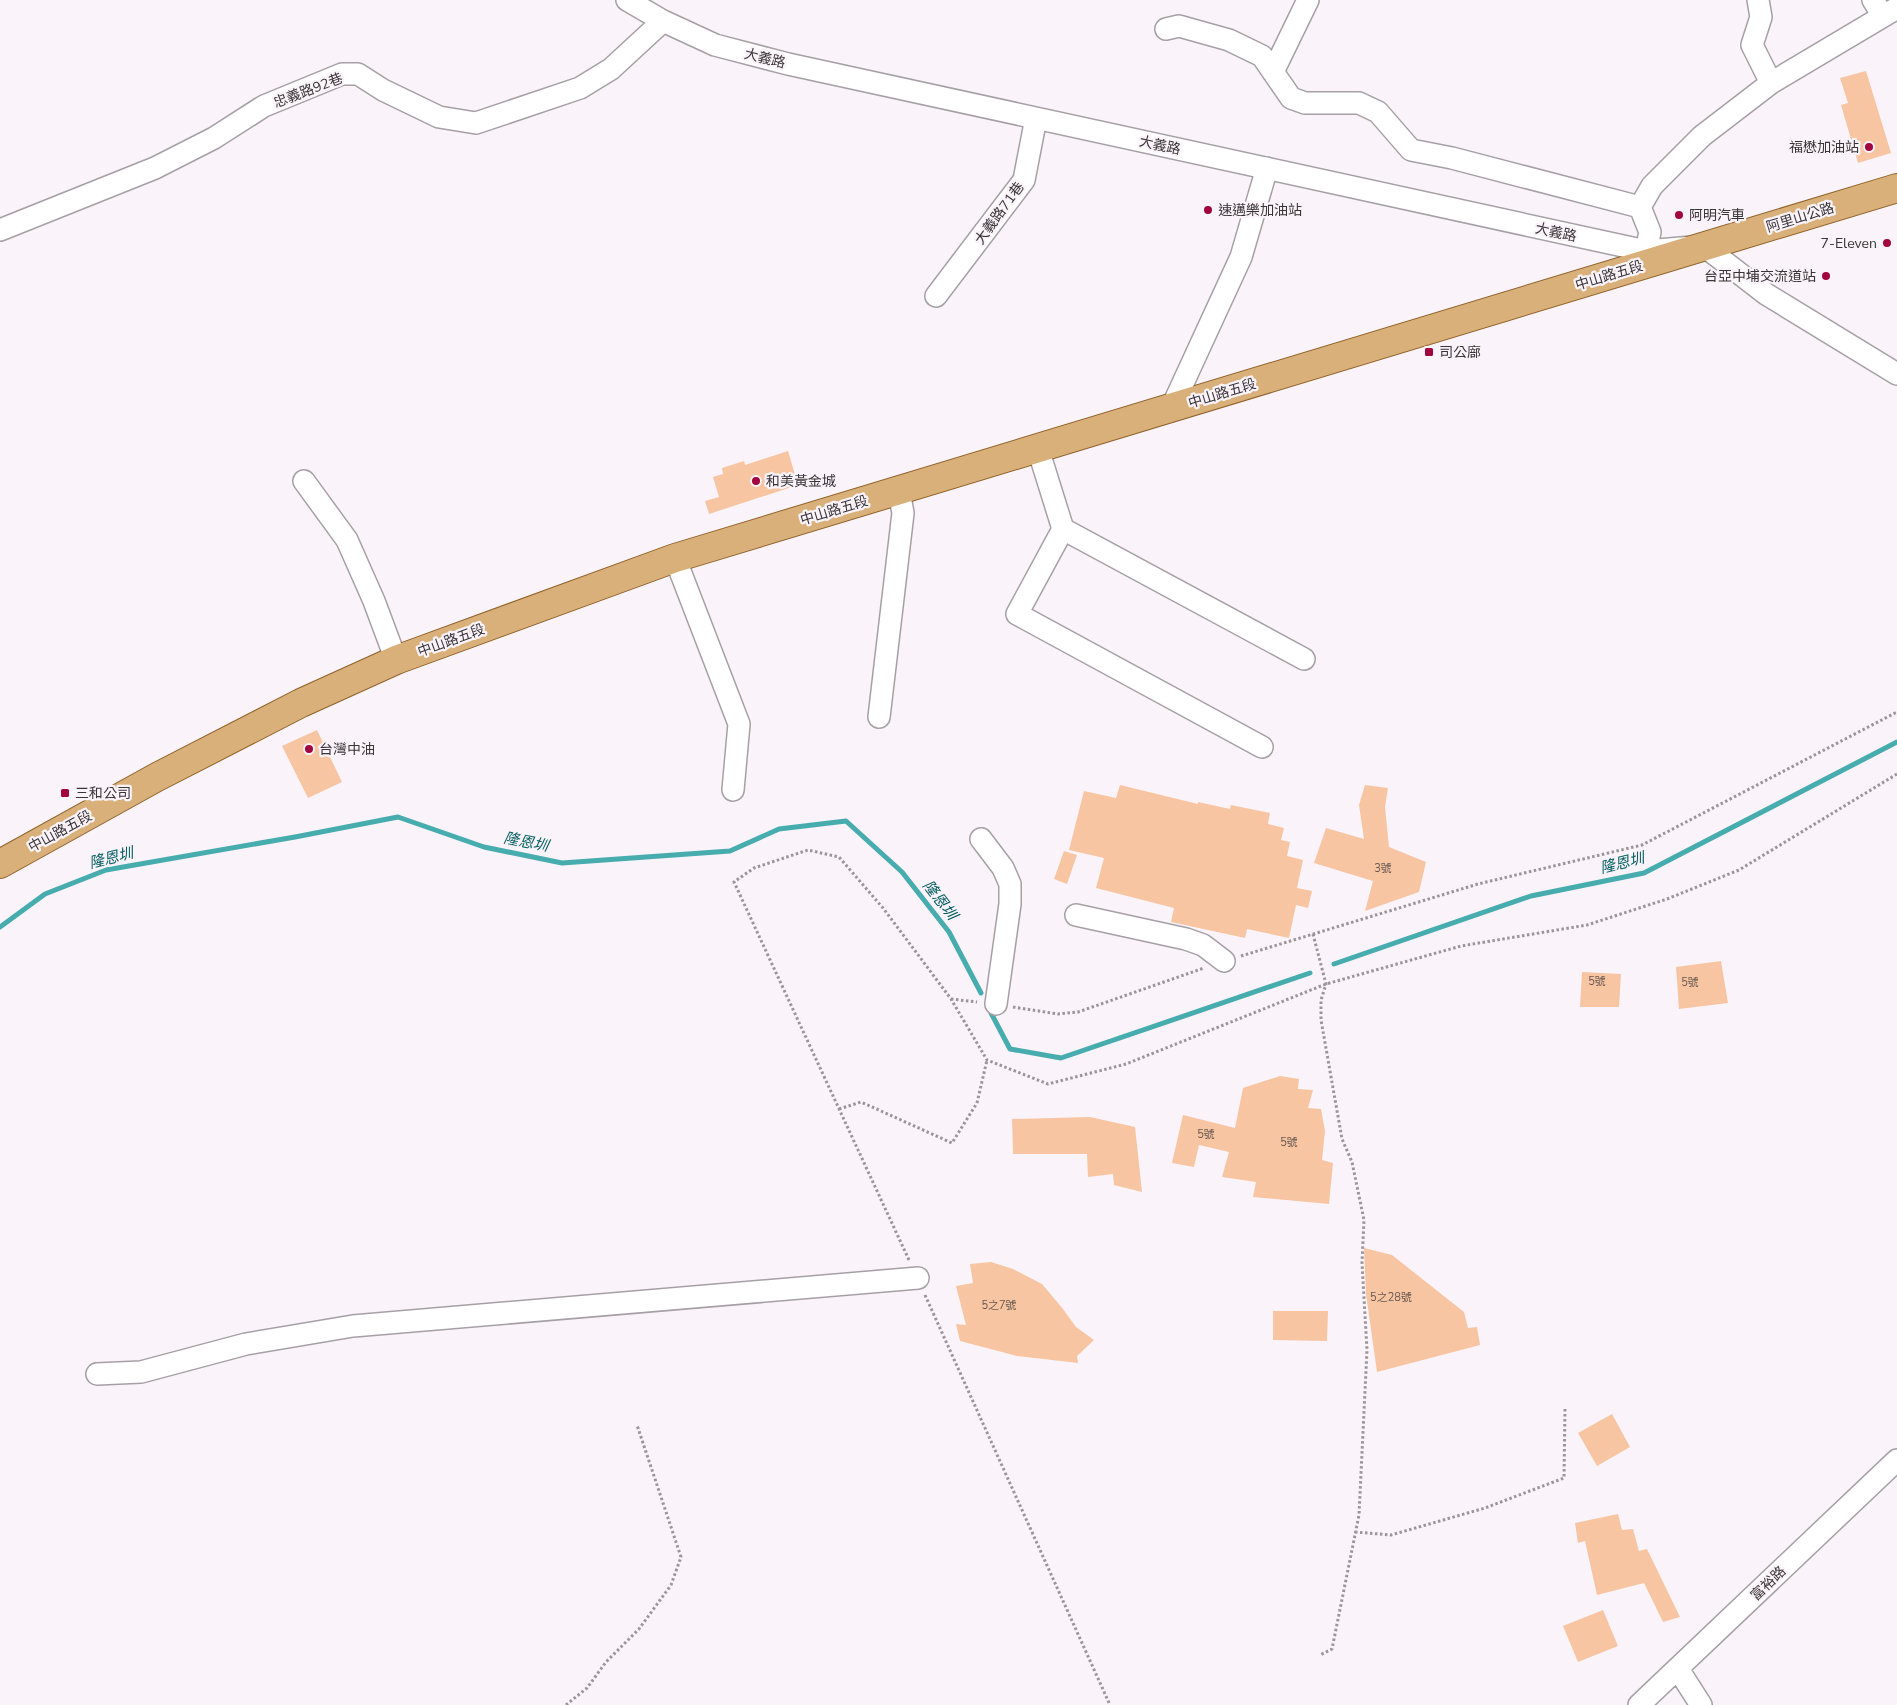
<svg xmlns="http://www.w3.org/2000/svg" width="1897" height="1705" font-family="'Nunito Sans','Noto Sans TC',sans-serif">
<rect width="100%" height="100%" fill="#faf3f9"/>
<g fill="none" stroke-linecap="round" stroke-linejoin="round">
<path stroke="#46acae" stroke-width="5" d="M0,927L45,894L106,870L295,837L398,817L484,847L562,863L730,851L779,829L846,821L902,872L949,932L981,993
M1334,964L1531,896L1644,873L1897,742
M991,1013L1010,1049L1061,1058L1310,973"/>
</g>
<path fill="#f8c5a2" d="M1866,71L1891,153L1858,163L1841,105L1848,103L1840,78Z
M788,451L798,485L709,514L705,501L719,497L713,477L723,474L722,468L744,461L745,465Z
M317,730L342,782L308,798L282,746Z
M1120,785L1198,804V802L1230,809L1231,805L1270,813L1268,824L1284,828L1281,840L1290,842L1287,856L1303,860L1297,888L1312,891L1308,908L1296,905L1289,938L1247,929L1245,938L1171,922L1174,908L1096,888L1104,858L1069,850L1084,791L1116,798Z
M1365,785L1388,788L1385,807L1389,847L1426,862L1419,892L1365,911L1373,881L1314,863L1326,828L1364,839L1359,805Z
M1064,851L1077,855L1067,884L1054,879Z
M1721,961L1728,1003L1679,1009L1676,967Z
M1582,972L1621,974L1619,1007H1580Z
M1280,1076L1299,1079L1298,1089L1313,1090L1308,1108L1321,1109L1325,1131L1322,1160L1333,1163L1329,1204L1253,1197L1256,1182L1222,1177L1229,1152L1199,1145L1194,1167L1172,1163L1183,1115L1235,1128L1243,1088Z
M1090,1117L1135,1127L1142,1192L1114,1185L1113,1174L1088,1177L1087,1154H1013L1012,1119Z
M1364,1248L1392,1255L1464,1312L1468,1328L1477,1327L1480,1345L1377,1372L1366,1294Z
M991,1262L1013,1269L1042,1284L1063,1309L1076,1327L1094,1340L1077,1356L1078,1363L1017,1356L960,1341L956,1324L966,1325L956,1286L973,1283L970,1264Z
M1273,1311H1328L1327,1341L1273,1340Z
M1612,1414L1630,1447L1597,1466L1578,1433Z
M1618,1514L1622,1530L1633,1529L1639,1551L1647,1549L1680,1617L1663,1622L1644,1583L1597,1595L1585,1541L1578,1543L1575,1523Z
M1603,1610L1618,1646L1578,1662L1563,1626Z"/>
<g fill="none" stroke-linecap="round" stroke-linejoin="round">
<g stroke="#a6a0a6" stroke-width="24">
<path id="minor" d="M627,0L663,21L715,45L788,64L1646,251L1704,246L1766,294L1897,374
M1758,0L1761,17L1752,45L1771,83
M1873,0L1883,16
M1166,29L1179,26L1229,40L1262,56L1291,98L1305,103H1359L1378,112L1411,150L1452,158L1640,207
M1273,72L1308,0
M0,230L155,168L214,138L264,106L342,74H358L383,90L439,117L476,123L580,88L611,69L663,21
M1646,251L1650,232L1640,207L1652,186L1702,136L1771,83L1897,8
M936,296L1024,180L1036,118
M1171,409L1241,257L1267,168
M1038,449L1063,529L1304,659
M304,481L347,540L374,601L396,660
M1063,529L1017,614L1262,747
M675,558L739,724L733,790
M879,717L903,513L899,491
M981,839L1003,868L1010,884V904L996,1004
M1076,915L1186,939L1203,945L1224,961
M97,1374L141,1372L246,1344L353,1326L918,1278
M1678,1669L1701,1705
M1639,1705L1897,1460"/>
</g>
<g stroke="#906229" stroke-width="30">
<path id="major" d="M0,864L157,777L301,703L396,660L675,558L1897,188"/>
</g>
<path stroke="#9a9599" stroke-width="3" stroke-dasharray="2.5 2.5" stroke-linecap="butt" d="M1313,934L1326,984L1321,1000V1020L1342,1139L1352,1162L1364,1220L1362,1263L1367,1350L1359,1515L1332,1649L1320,1655
M1241,956L1478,884L1642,845L1897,712
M951,999L977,1002
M1013,1007L1058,1014L1078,1012L1204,968
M839,1109L861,1102L952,1143L977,1103L987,1060
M909,1260L734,882L754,868L808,850L839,857L883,908L951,999L987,1060L1048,1084L1126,1064L1326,984L1461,946L1587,925L1667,899L1739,870L1897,774
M925,1295L1110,1705
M1355,1532L1391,1535L1485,1508L1564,1478L1565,1408
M566,1705L587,1688L606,1662L639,1629L671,1585L681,1557L637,1425"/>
<use href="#minor" stroke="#fff" stroke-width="21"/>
<use href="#major" stroke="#d9b07a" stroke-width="28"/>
</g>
<g fill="#a1033e" stroke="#faf3f9" stroke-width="2">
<circle cx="1869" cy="147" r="5"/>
<circle cx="1208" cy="210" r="5"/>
<circle cx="1679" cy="215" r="5"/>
<circle cx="1887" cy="243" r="5"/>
<circle cx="1826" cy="276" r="5"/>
<rect x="1424" y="347" width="10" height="10" rx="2.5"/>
<circle cx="756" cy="481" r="5"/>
<circle cx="309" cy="749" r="5"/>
<rect x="60" y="788" width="10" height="10" rx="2.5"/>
</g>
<g text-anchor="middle" stroke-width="4.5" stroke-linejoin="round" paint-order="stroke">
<g font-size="11" fill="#685952">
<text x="1383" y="872">3號</text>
<text x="1597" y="985">5號</text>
<text x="1690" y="986">5號</text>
<text x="1206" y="1138">5號</text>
<text x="1289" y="1146">5號</text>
<text x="1391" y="1301">5之28號</text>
<text x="999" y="1309">5之7號</text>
</g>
<g font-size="14" fill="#383537" stroke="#faf3f9">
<text transform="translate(765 58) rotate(14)" y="5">大義路</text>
<text transform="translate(308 90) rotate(-21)" y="5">忠義路92巷</text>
<text transform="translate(1160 145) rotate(12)" y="5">大義路</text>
<text transform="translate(999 213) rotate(-54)" y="5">大義路71巷</text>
<text transform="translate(1800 217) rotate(-17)" y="5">阿里山公路</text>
<text transform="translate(1556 232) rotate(12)" y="5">大義路</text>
<text transform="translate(1609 275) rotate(-17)" y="5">中山路五段</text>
<text transform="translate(1222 393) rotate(-17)" y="5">中山路五段</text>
<text transform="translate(834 510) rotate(-17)" y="5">中山路五段</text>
<text transform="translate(451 640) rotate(-20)" y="5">中山路五段</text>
<text transform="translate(60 831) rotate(-29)" y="5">中山路五段</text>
<text transform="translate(1768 1583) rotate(-44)" y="5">富裕路</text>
</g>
<g font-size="14" fill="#383537" stroke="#faf3f9" text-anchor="start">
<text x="1859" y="152" text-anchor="end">福懋加油站</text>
<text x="1218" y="215">速邁樂加油站</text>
<text x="1689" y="220">阿明汽車</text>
<text x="1877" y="248" text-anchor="end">7-Eleven</text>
<text x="1816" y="281" text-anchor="end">台亞中埔交流道站</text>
<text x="1439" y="357">司公廍</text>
<text x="766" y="486">和美黃金城</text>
<text x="319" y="754">台灣中油</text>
<text x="75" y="798">三和公司</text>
</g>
<g font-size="15" font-style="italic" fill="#015e60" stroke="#faf3f9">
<text transform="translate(526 842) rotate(11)" y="5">隆恩圳</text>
<text transform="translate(111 858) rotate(-14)" y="5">隆恩圳</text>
<text transform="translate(1622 863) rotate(-14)" y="5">隆恩圳</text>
<text transform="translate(940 900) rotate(52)" y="5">隆恩圳</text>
</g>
</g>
</svg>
